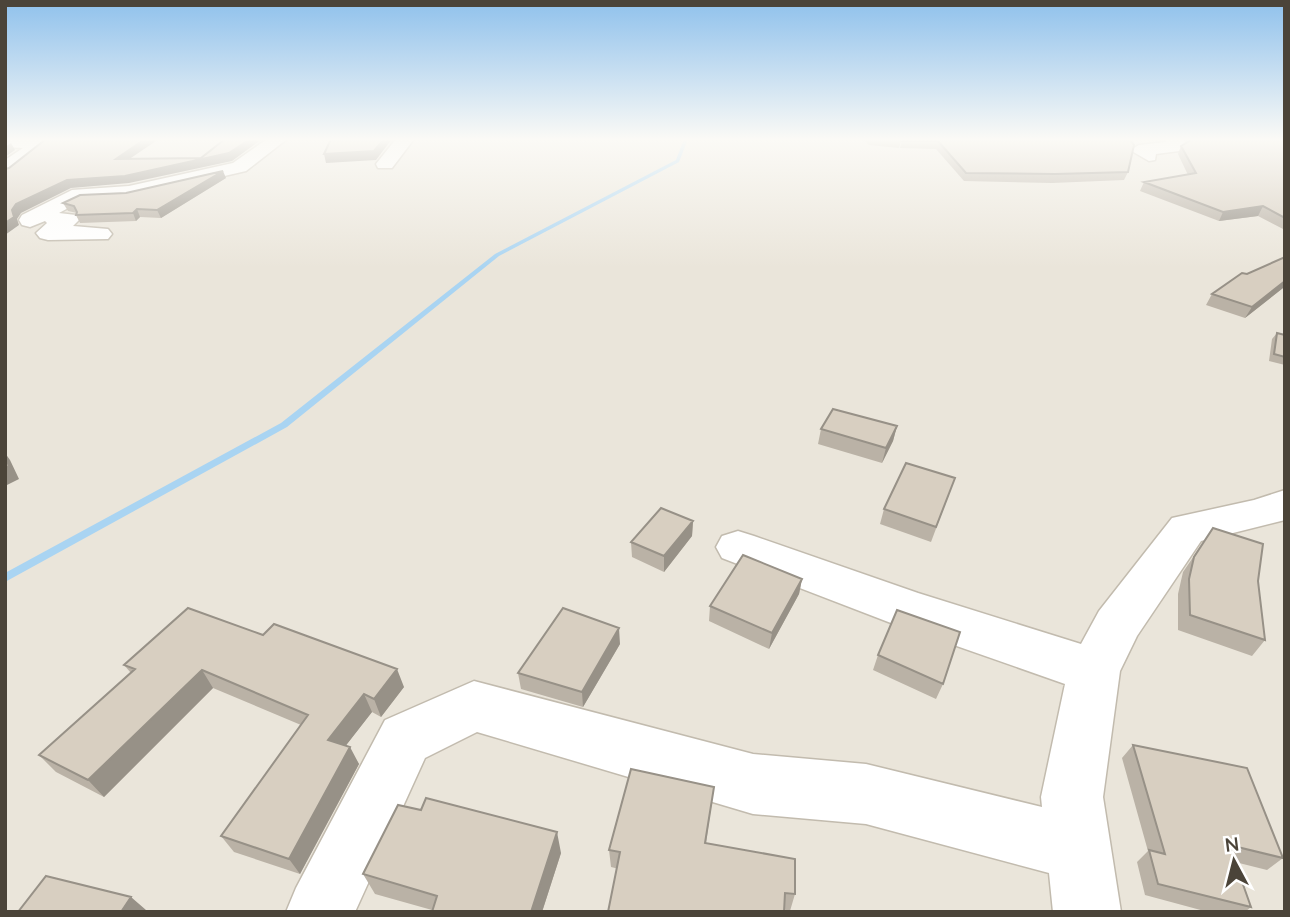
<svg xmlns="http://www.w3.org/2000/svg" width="1290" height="917" font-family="'Nunito Sans',sans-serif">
<rect width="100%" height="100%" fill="#f6f3ec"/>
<path fill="#eae5da" d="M5,139H1285V912H5Z"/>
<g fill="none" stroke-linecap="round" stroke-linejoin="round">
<path fill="#a9d4f2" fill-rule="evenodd" d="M684,139H688L679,162L499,256L287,427L5,582V573L281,423L495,254L676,160Z"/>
<g stroke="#c2bbae" stroke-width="3">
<path id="minor" d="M5,139H44L50,144L12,173L5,175V160L23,148L5,147Z
M267,139H287L246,171L129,198L83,200L59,213L76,215L79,220L73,226L108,229L112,234L108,239L48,240L40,238L36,233L47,223L45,221L30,227L22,225L19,220L22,215L72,190L129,186L233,163Z
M396,139H414L392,168H378L376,164Z
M1165,139H1183L1188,146L1179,151L1156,154L1155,160L1149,161L1130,150L1139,145L1166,142Z
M1285,490V520L1201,541L1137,636L1120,671L1103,797L1121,912H1053L1049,873L866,824L753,814L477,732L425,758L355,912H286L296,888L385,720L474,681L753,754L866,764L1042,807L1041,797L1065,684L891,623L722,558L716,547L722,536L738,531L754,536L918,593L1081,644L1099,611L1172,518L1254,500Z"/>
</g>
<use href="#minor" fill="#fff" fill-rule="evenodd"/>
</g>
<path fill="#bab2a6" d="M863,139H897L901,141L899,148L869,145Z
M1185,139H1285V230L1258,216L1219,221L1140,191L1144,182L1188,175L1178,154L1181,146L1188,142Z
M902,141L1133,144L1128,172L1124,180L1052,183L964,181L936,149L900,148Z
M226,178L161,218L140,217L136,221L80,223L76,215L77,213L68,211L63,203L126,193Z
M1285,257V288H1283L1245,318L1206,305L1212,294L1247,274Z
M1277,333L1285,335V365L1269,361L1272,339Z
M897,426L893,441L882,463L818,444L821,429Z
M955,478L931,542L880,524L884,509Z
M693,521L692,536L664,572L632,557L631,542Z
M1213,528L1258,581L1265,640L1252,656L1178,630V594L1183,572Z
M802,579L799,594L769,649L709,621L710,606Z
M188,608L404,687L381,717L372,712L346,745L359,764L300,874L234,852L221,836L301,725L213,688L104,797L56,772L39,755L131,673L124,665Z
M620,644L583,707L521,689L518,673Z
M878,655L943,684L936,699L873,670Z
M1133,745L1283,858L1267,870L1235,862L1251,907L1245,912H1208L1145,895L1137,862L1148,851L1122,758Z
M714,787L706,843L795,894L790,911L611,867L609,850Z
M561,853L542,912H432V910L375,894L363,874Z"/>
<path fill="#979187" d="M145,139H159L119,166L116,159Z
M250,139H262L232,161L129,183L71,188L21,213L17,219L19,225L5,235V223L16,204L67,180L229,153Z
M384,139H392L376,160L326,163L324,154Z
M11,143L15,150L5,157V147Z
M223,171L226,178L161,218L157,210Z
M1263,206L1258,216L1219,221L1223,212Z
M137,209L140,217L136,221L133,213Z
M1285,281V285L1283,288L1245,318L1252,307Z
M897,426L893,441L882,463L886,448Z
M5,453L10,460L19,479L5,486Z
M693,521L692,536L664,572V556Z
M802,579L799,594L769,649L772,633Z
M619,628L620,644L583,707L582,692Z
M397,669L404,687L381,717L374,699Z
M202,670L213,688L104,797L88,780Z
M364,694L372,712L337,757L328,740Z
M350,747L359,764L300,874L289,859Z
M557,832L561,853L542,912H531Z
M131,897L146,910L145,912H121Z"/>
<path fill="#d8cfc1" stroke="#979187" stroke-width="2" d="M46,139H145L116,159L201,158L225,139H250L229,153L125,176L67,180L16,204L12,210L14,217L5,223V169L9,168Z
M331,139H384L374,151L324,154Z
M904,139H1133L1131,141L1134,145L1128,172L1055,174L966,173L938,141H902Z
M1193,139H1285V218L1263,206L1223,212L1144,182L1196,173L1181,146Z
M223,171L157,210L137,209L133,213L76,215L77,212L74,206L63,203L80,195L126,193Z
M1285,257V281L1252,307L1212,294L1242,273L1247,274Z
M1277,333L1285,335V357L1274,354Z
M833,409L897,426L886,448L821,429Z
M5,457L9,466L5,468Z
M906,463L955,478L936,527L884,509Z
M661,508L693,521L664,556L631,542Z
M1213,528L1263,544L1258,581L1265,640L1190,615L1189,579L1194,557Z
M743,555L802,579L772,633L710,606Z
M188,608L263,635L274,624L397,669L374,699L364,694L328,740L350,747L289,859L221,836L308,715L202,670L88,780L39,755L135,669L124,665Z
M563,608L619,628L582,692L518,673Z
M897,610L960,632L943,684L878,655Z
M1133,745L1247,768L1283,858L1229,845L1251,907L1158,884L1149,850L1165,854Z
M631,769L714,787L705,843L795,859V894L785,893L784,912H608L620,852L609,850Z
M426,798L557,832L531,912H432L437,896L363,874L398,805L421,810Z
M46,876L131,897L121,912H18Z"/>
<linearGradient id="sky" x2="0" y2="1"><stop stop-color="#8fc1ec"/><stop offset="0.52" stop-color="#fbfaf6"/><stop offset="1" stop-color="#fbfaf6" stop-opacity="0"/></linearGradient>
<rect width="1290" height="268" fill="url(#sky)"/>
<rect width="1290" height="917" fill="none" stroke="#4b4439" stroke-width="14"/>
<g transform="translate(1234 861) rotate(353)" stroke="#ffffff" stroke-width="5" paint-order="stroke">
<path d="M0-5L12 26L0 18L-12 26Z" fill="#4b4439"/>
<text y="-10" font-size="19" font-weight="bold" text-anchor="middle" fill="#4b4439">N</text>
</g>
</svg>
